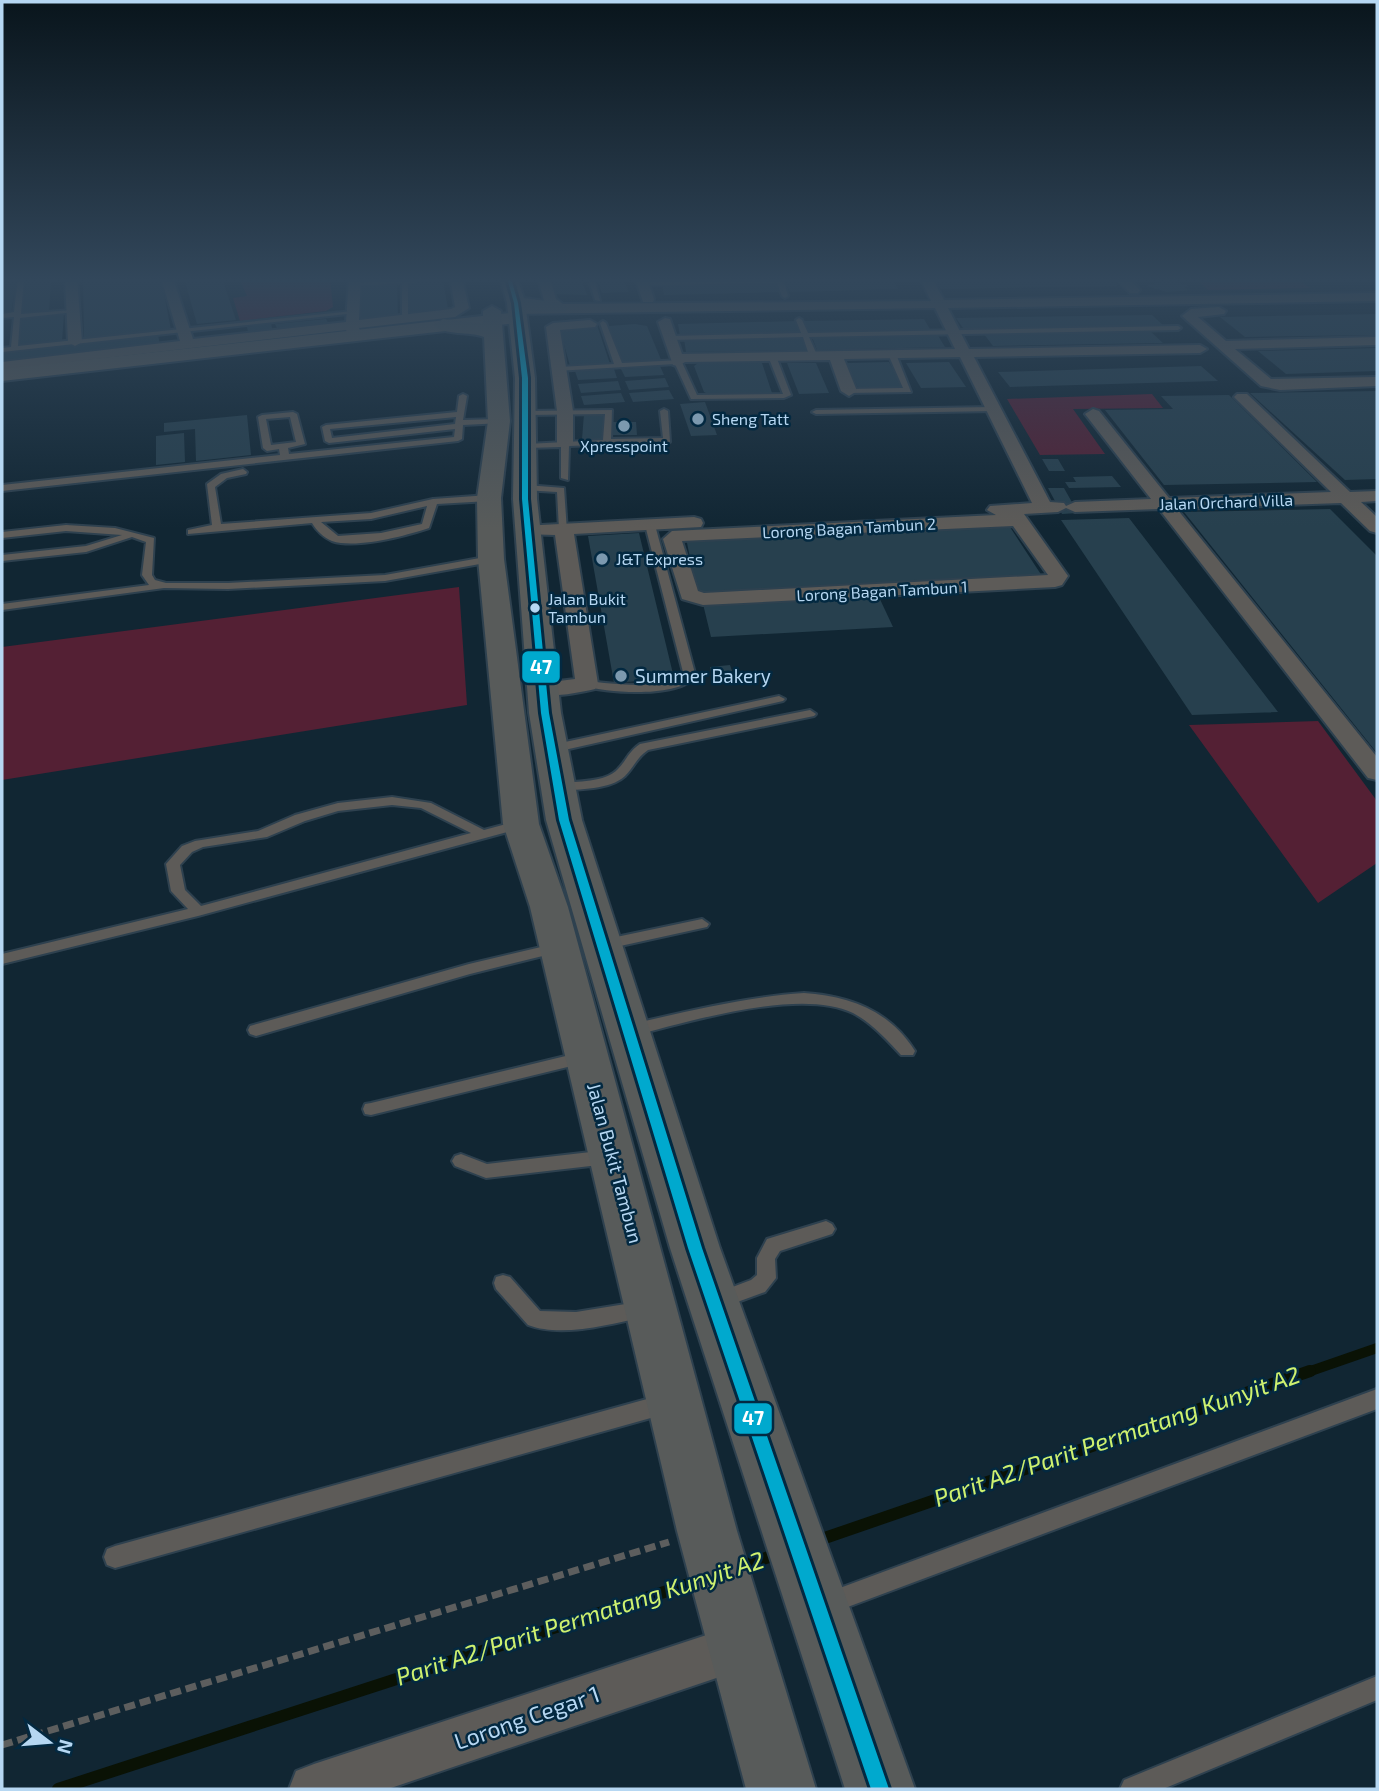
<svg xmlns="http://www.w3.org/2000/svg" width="1379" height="1791" font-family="'Exo 2',sans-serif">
<rect width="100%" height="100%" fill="#112633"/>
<path fill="#542034" d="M239,278H330L333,307L326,311L240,321L233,298L247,296Z
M1195,278H1296L1310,288L1208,290Z
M1152,394L1163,408L1073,409L1105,454L1040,455L1007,399Z
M459,587L467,705L2,780V647Z
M1318,721L1377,801V863L1318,903L1189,725Z"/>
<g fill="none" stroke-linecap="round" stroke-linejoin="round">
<path stroke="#0a1205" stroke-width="10" d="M1305,1373L1377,1348"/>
<path stroke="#0a1205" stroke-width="12" d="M816,1541L1310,1371
M740,1567L777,1554
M58,1789L701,1580"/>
</g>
<path fill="#27404e" d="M83,278H161L171,330L84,339Z
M184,278H222L236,320L197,324Z
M549,278H581L587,295L552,294Z
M597,278H623L629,292L602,293Z
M666,278H738V280L667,282Z
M934,278H1110L1118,286L941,289Z
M892,279L898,289L790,292L785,282Z
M51,280L49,312L22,314L26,282Z
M443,280L448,309L410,317V282Z
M1168,280L1189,286L1184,288L1191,290L1167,292L1146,286Z
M16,281L11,314L2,315V283Z
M397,282L398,319L360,321L362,284Z
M775,282L780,292L664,295L662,284Z
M64,313L62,342L16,347L21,317Z
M1377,314V335L1245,337L1220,317Z
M1152,315L1165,327L965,331L956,318Z
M326,319L330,326L279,332L275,324Z
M924,319L931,331L809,333L804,321Z
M797,321L801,333L680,336L678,324Z
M271,323L273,333L248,332L247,327Z
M635,324L647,326L662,362L622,364L609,326Z
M597,325L610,364L570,366L560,330Z
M1150,331L1163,343L993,346L984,334Z
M937,334L945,347L817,350L812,337Z
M158,335L160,345L2,362V352Z
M802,337L807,350L686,352L684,339Z
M1377,348V371L1286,374L1258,351Z
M761,360L773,396L734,397L733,393L708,394L704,392L694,366L701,361Z
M889,362L903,387L858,388L846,363Z
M949,362L966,387L921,388L906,363Z
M787,363H816L829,393L799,394Z
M660,366L664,375L625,377L621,369Z
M1201,366L1218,381L1010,387L998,372Z
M614,369L617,378L578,380L575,371Z
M665,378L669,387L629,390L625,381Z
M618,381L621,390L581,393L578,384Z
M669,390L674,399L633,402L629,393Z
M1377,391V479L1345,480L1250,393Z
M621,393L625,402L584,405L581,396Z
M1229,395L1317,482L1164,485L1105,410L1173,409L1161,396Z
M705,402L717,435L691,436L680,404Z
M603,413V422H636L637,435H612V430H602V439H582L584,414Z
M247,415L251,455L196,461L195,429L164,432V423Z
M184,433L185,462L156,465V436Z
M1042,459H1058L1065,471H1049Z
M1112,476L1121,487L1069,488L1065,482H1076L1073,477Z
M1048,488H1064L1078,513L1062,514Z
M1330,509L1377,556V753L1184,512Z
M1129,518L1278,712L1192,715L1061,520Z
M1008,524L1042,576L697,592L686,538Z
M639,533L674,678L614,683L588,536Z
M878,595L893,627L711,637L703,604Z
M730,665L735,680L713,681L710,667Z"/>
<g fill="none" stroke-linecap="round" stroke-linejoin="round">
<g stroke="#2e414f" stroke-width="4">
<path id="lane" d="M18,278H24L21,314L72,310L75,312L20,318L18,346L353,311L356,313L2,352V348L11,347L14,317L2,318V314L14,312Z
M402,278L408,279L459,278L408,283V320L405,322L402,320V283L355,286L352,284Z
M588,278H594L600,301L595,300Z
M776,278L782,279L932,278L929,280L784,282L788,296L785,298L782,296L777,283L643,285L640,283L643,281Z
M799,318L802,320L808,333L1178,326L1181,328L1178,330L809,337L817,355L813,357L809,355L803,337L670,340L667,338L670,336L801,333L796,320Z
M603,321L606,323L622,363L681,360L697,395L783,394L768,356L772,354L776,356L791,395L784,398L691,399L675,364L556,371V367H559L614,364L600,323Z
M892,352L896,354L911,392L846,393L845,391L849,389L903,388L888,354Z
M463,394L467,396L463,420L499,419L503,421L502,423L463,425L462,439L458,441L2,491V485L280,455L279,449L267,451L263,448L258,417L262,415L293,412L297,414L305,444L288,448L289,454L454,437L455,429L329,443L325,441L322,427L326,425L457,412L459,396ZM290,417L296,442L271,445L266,419ZM456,417L455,424L332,438L330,429Z
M992,407H995V411L816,414L812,412L816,410Z
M664,409L668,411L670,442L569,446L568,480L561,478V447L527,448L523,446L527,444L603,440L605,414L526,415L522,413L523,411L612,410L611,439L663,438L660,411Z
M243,469L247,472L246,474L227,478L215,487L221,524L371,513L433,499L489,495L493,498L489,501L437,504L429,528C405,536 356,549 332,541C323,537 317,531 312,523L188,534V530L212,525L207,484L221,474ZM427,506L422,524L381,533L338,536L321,522L371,519Z
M526,485L564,488L567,531L559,529L557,492L523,490V486Z
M647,523L655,525L696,677C675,698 610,693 583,686V682L587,681C613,684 662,690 684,676L645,525Z
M66,525L115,528L154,538L152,575L155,580L166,583H228L385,575L491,556L496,559L491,562L385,581L228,589L164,588L2,610V604L149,585L142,575L146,542L132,537L86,552L2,561V555L86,546L122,535L66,531L2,538V532Z
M779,696L785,699L783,701L551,753L545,749L551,745Z
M810,710L816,714L814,716L648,750C637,757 634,767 625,776C610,790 579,789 559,791L553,787L559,783C577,781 605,783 618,769C626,761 629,751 640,744Z
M392,797L431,803L484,830L521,820L528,824L526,827L198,916L2,964V954L188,909L171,891L166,864L182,846L195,841L258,831L295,815L338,803ZM392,805L421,808L471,833L201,906L185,890L180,865L192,852L203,847L267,837L305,821L338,811Z
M702,919L709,924L707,927L602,950L595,945L602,940Z
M558,943L565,948L563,951L470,974L256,1036L250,1034L248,1030L250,1026L469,964Z
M804,993C849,996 889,1010 915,1051L913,1055H901C887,1040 872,1023 853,1013C800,987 688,1022 632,1036L626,1034L624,1030L626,1026L632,1024C689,1011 745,997 804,993Z
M582,1052L588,1054L590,1058L588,1062L371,1115L365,1114L363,1109L365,1104L371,1103Z
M608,1150L614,1152L617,1157L614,1162L608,1164L486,1178L455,1166L452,1161L455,1156L461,1154L487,1164Z
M826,1221L832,1224L835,1229L832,1234L780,1251L775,1259L776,1278L765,1292L721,1308L714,1306L711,1300L714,1294L751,1280L757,1275V1258L767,1239Z
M503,1275L510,1277L540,1311L576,1312L644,1301L651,1303L654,1309L651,1315L644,1317C610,1324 562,1338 528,1325L496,1289L494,1283L496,1277Z
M1377,1389V1409L829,1614L821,1611L818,1603L821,1595L829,1592Z
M665,1394L672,1397L675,1404L672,1411L665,1414L115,1568L107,1565L104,1557L107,1549L115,1546Z
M1377,1676V1700L1163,1789H1120L1124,1780Z"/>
</g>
<g stroke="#2e414f" stroke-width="4">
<path id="street" d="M2,278H20L14,282H2Z
M65,278H77L82,342L75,346L68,342Z
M161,278H173L193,339L346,322L349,278H361L359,320L451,309L455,307L450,278H462L469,308L455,317L359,328L362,335L355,339L350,338L346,330L2,370V362L180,341Z
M538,278H550L556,299L563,304L931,301L920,278H932L944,300L1377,293V301L948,308L969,349L1200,345L1207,349L1200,353L974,357L1050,502L1064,503L1066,506L1075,502L1151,499L1085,414L1093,409L1099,411L1169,498L1331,492L1237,400L1234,397L1237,394H1247L1350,492L1377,491V501L1361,502L1377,517V533L1370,531L1341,503L1177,509L1377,757V780L1368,778L1159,509L1075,512L1066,508L1058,512L1024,514L1068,576L1062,585L1055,587L703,605L682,599L663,539L672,531L996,515L987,510L990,506L1032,503L960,357L844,359L857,391L849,396L841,391L830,360L685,362L678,366L673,365L658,322L665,318L670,319L682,354L955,349L935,308L512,314V308L517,307L548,305L544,301ZM1013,526L1048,575L704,593L698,591L682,541Z
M635,278H647L654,299L653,302H643Z
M1115,278H1128L1140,290L1138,293H1130Z
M1219,307L1226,311L1224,314L1198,317L1226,341L1377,337V345L1235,349L1271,379L1377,377V386L1280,390L1261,386L1182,316L1191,309Z
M590,320L597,324L595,327L560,330L573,411V444L565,449L557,444V411L546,327L553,323Z
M694,517L701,519L703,523L701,527L574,534L598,684L595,689C577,693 553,698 535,694L532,689L535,684L575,679L555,535L522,534L520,530L522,526Z
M740,1624L757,1630L763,1647L757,1664L740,1670L388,1789H289L296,1771L314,1764Z"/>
</g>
<g stroke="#2e414f" stroke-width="4">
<path id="secondary" d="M518,312L525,314L527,318L525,322L2,381V369Z"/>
</g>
<g stroke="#2e414f" stroke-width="4">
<path id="primary" d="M500,278H517L524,298L560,303L569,308L560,313L526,310L535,378L537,499L561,713L582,820L720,1248L915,1789H845L670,1248L546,820L529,713L513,499L515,378L507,303Z
M492,306L501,311L510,421L501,498L504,559L539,824L568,907L737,1531L816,1789H746L677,1531L530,907L503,824L478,559L477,498L488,421L484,337C470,331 444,336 434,325L443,319L483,324V311Z"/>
</g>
<path stroke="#5d5e5e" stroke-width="7" stroke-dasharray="11 5" stroke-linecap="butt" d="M2,1745L669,1542"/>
<use href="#lane" fill="#5d5b58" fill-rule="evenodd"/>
<use href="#street" fill="#5d5b58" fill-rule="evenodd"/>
<use href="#secondary" fill="#5d5d5a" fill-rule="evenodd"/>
<use href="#primary" fill="#585b5a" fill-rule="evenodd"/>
<g stroke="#032941" stroke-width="6">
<path id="bus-1" d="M507,278H511L518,303L528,378V499L549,713L569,820L702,1248L889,1789H871L688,1248L559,820L541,713L522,499V378L514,303Z"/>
</g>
<use href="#bus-1" fill="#00a9ce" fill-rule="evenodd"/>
</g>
<linearGradient id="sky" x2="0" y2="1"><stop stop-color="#09151c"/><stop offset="0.53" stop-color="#32475b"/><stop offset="1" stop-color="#32475b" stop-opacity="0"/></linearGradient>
<rect width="1379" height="528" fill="url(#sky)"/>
<g fill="#7c99af" stroke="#032941" stroke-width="2.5">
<circle cx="698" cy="419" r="7"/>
<circle cx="624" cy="426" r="7"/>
<circle cx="602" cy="559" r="7"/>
<circle cx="621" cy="676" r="7"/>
</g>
<circle fill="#b6d7f2" stroke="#032941" stroke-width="2.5" cx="535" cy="608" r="6"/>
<g text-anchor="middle" stroke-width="5" stroke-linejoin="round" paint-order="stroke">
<g font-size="16" fill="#b6d7f2" stroke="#032941" text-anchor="start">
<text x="712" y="425">Sheng Tatt</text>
<text x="624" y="452" text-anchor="middle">Xpresspoint</text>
<text x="616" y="565">J&amp;T Express</text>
</g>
<g font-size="16" fill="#b6d7f2" stroke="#032941">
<text transform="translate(1226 502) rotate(-2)" y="6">Jalan Orchard Villa</text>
<text transform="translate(849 528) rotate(-3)" y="6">Lorong Bagan Tambun 2</text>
<text transform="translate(882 591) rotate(-3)" y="6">Lorong Bagan Tambun 1</text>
</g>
<g font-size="16" fill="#b6d7f2" stroke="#032941" text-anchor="start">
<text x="548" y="605">Jalan Bukit<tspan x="548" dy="18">Tambun</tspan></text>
</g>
<g font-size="19" fill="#b6d7f2" stroke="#032941" text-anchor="start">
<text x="635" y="683">Summer Bakery</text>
</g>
<g font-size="19" fill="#b6d7f2" stroke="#032941">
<text transform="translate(615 1163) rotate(75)" y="7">Jalan Bukit Tambun</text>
</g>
<g font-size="23" fill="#b6d7f2" stroke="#032941">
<text transform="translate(527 1718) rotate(-19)" y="8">Lorong Cegar 1</text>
</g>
<g font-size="24" font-style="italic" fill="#cef16f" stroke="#032941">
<text transform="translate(1117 1437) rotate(-19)" y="8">Parit A2/Parit Permatang Kunyit A2</text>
<text transform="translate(580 1619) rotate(-18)" y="8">Parit A2/Parit Permatang Kunyit A2</text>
</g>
</g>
<g stroke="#032941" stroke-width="2.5">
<rect x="521" y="650" width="40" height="34" rx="7" fill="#00a9ce"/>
<rect x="733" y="1402" width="40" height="33" rx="7" fill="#00a9ce"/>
</g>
<g font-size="19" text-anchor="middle" font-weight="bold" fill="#fff">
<text x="541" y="674">47</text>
<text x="753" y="1425">47</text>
</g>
<rect width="1379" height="1791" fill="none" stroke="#b6d7f2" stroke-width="7"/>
<g transform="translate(49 1742) rotate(106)" stroke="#032941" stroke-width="5" paint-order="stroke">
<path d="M0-5L12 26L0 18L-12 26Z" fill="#b6d7f2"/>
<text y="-10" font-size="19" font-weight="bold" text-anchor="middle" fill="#b6d7f2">N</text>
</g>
</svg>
